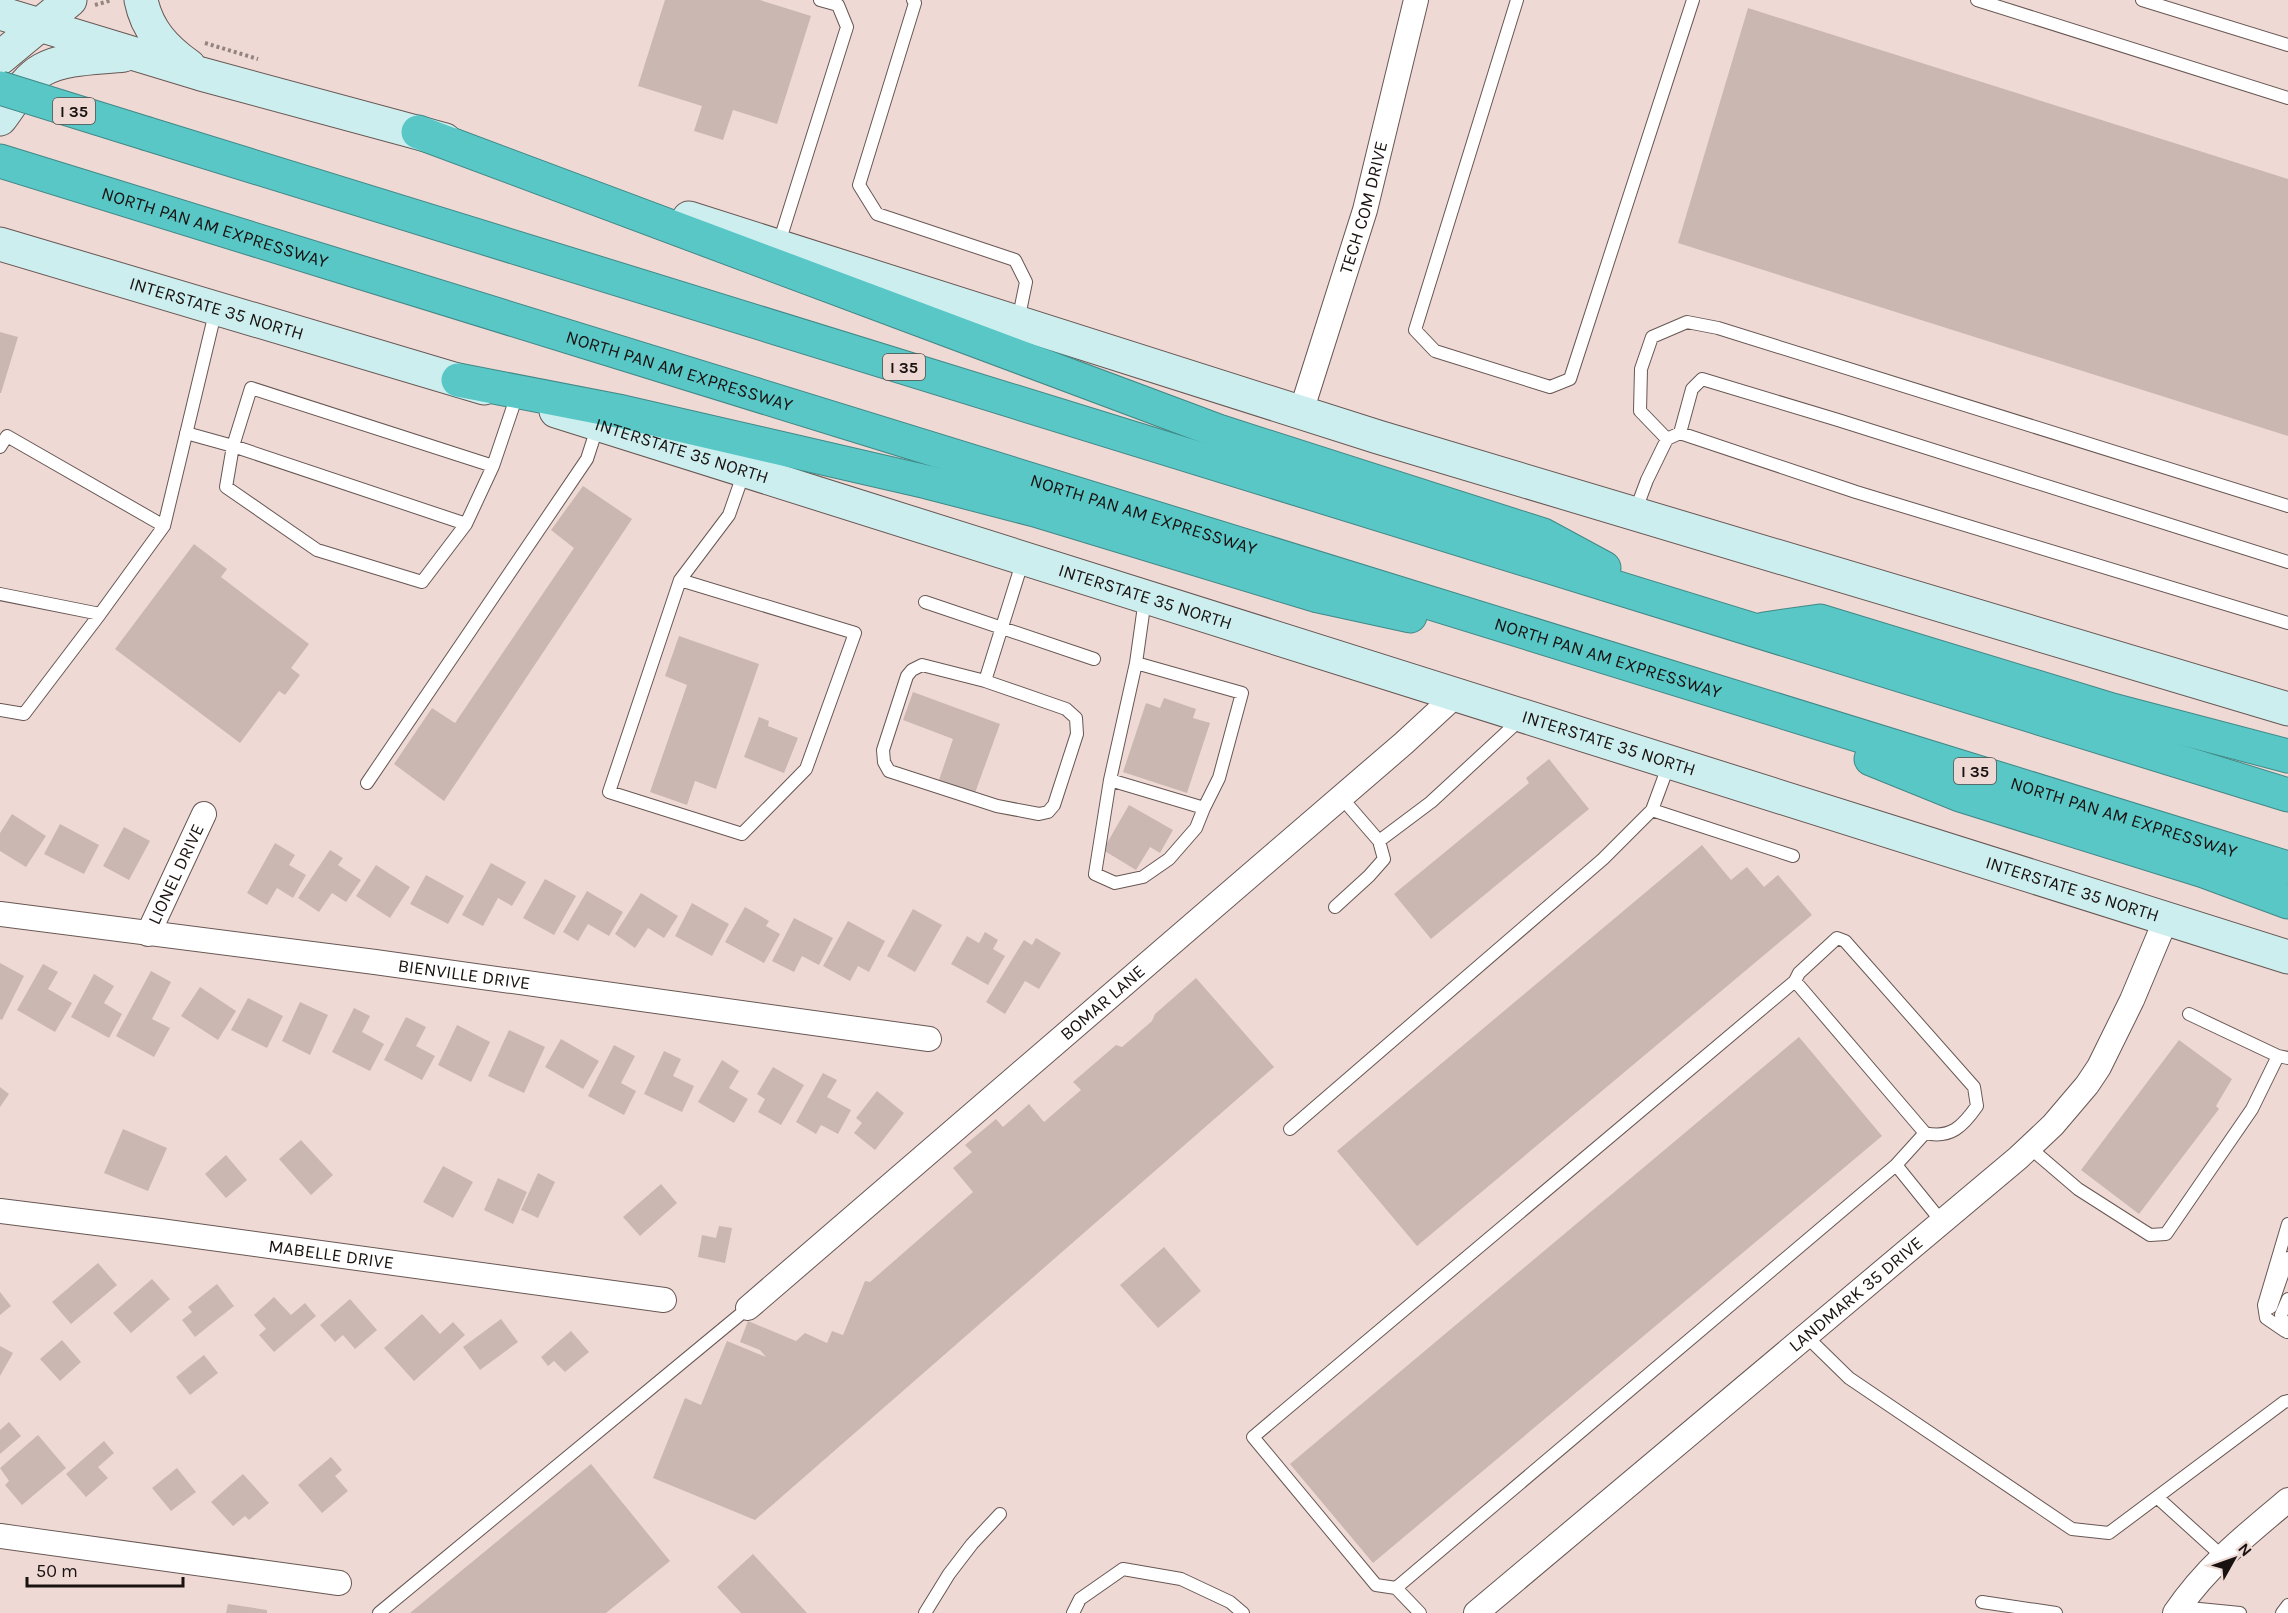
<svg xmlns="http://www.w3.org/2000/svg" width="2288" height="1613" font-family="Karla,sans-serif">
<rect width="100%" height="100%" fill="#eed9d5"/>
<path fill="#cbb7b2" d="M665,0H760L811,16L777,124L733,110L723,140L694,131L702,106L638,86Z
M1748,8L2288,179V436L1678,243Z
M0,332L18,337L1,393H0Z
M583,486L632,519L444,801L394,764L432,708L455,723L531,611L574,548L551,530Z
M194,544L227,569L221,577L309,644L291,668L300,675L285,695L279,691L240,743L115,649Z
M679,636L759,664L716,789L695,781L687,805L650,792L687,685L665,676Z
M913,692L1000,724L975,793L939,780L953,739L903,720Z
M1164,698L1196,709L1193,718L1210,723L1187,793L1123,772L1146,703L1160,708Z
M759,717L769,721L768,726L798,738L784,773L744,757Z
M1549,759L1589,809L1431,939L1394,894L1529,783L1526,778Z
M1129,805L1173,830L1160,853L1150,847L1136,870L1103,850Z
M12,814L46,836L26,867L0,851V833Z
M60,824L99,845L84,874L44,854Z
M124,827L150,841L129,880L103,866Z
M275,843L295,855L289,865L306,875L293,898L277,888L267,905L247,893Z
M1702,845L1731,880L1747,867L1764,887L1778,875L1812,915L1417,1246L1337,1151Z
M330,850L343,858L338,865L361,880L346,902L332,893L319,912L298,898Z
M491,863L526,882L512,906L498,898L483,926L462,915Z
M376,865L410,887L390,918L356,896Z
M426,875L464,896L448,924L410,904Z
M545,879L576,896L554,935L523,918Z
M587,891L623,912L609,936L588,924L578,941L563,932Z
M641,893L678,916L664,938L648,928L635,948L615,934Z
M692,903L729,924L712,956L675,936Z
M745,907L769,921L766,926L780,934L764,963L725,942Z
M913,909L942,925L915,972L887,956Z
M794,918L833,938L819,965L802,956L794,972L772,961Z
M848,921L885,941L869,972L858,966L850,981L823,966Z
M985,932L998,940L993,949L1005,956L988,985L951,964L967,936L979,943Z
M1036,938L1061,953L1039,989L1025,981L1005,1014L986,1002L1024,940L1032,945Z
M0,963L24,976L2,1020L0,1019Z
M43,964L58,972L48,989L72,1003L55,1032L17,1010Z
M151,971L171,982L152,1019L170,1028L154,1057L116,1036Z
M94,974L114,986L104,1003L122,1014L109,1038L71,1017Z
M1196,978L1274,1067L755,1520L653,1478L685,1398L701,1405L727,1341L766,1357L760,1350L740,1342L748,1321L796,1341L805,1333L827,1343L832,1331L843,1335L865,1281L870,1282L973,1192L953,1168L972,1152L965,1145L996,1119L1003,1127L1029,1104L1044,1122L1081,1090L1073,1082L1116,1045L1122,1047L1152,1021L1155,1014Z
M200,987L236,1011L218,1040L181,1016Z
M248,998L283,1016L267,1048L231,1030Z
M300,1002L328,1015L310,1055L282,1041Z
M354,1008L370,1016L362,1032L384,1044L370,1071L332,1052Z
M406,1017L426,1027L416,1046L435,1056L422,1080L384,1060Z
M457,1025L490,1042L471,1082L438,1065Z
M509,1030L545,1047L524,1093L488,1076Z
M1799,1037L1882,1136L1373,1563L1290,1464Z
M561,1039L599,1061L583,1089L545,1067Z
M2179,1040L2232,1079L2216,1106L2219,1109L2139,1214L2081,1170Z
M614,1045L635,1056L621,1083L636,1091L624,1115L588,1096Z
M664,1051L681,1059L673,1076L694,1086L682,1112L644,1094Z
M722,1060L739,1071L729,1088L748,1099L734,1123L698,1102Z
M773,1067L804,1085L781,1125L758,1112L765,1099L757,1094Z
M823,1073L837,1080L827,1097L851,1110L838,1134L821,1125L816,1134L796,1122Z
M0,1087L9,1094L0,1107Z
M877,1091L904,1113L875,1150L854,1133L862,1123L856,1118Z
M123,1129L167,1148L148,1191L104,1173Z
M301,1140L333,1175L311,1195L279,1159Z
M226,1155L247,1180L226,1198L205,1174Z
M443,1166L473,1182L453,1218L423,1202Z
M538,1173L555,1182L538,1218L521,1210Z
M498,1178L527,1192L513,1224L484,1210Z
M661,1184L677,1203L640,1236L623,1217Z
M719,1226L732,1228L725,1263L698,1257L702,1235L716,1238Z
M1164,1247L1201,1291L1158,1328L1120,1285Z
M98,1263L117,1285L71,1324L52,1302Z
M152,1279L170,1299L131,1333L113,1313Z
M217,1284L234,1306L195,1337L182,1320L192,1312L188,1307Z
M0,1292L11,1306L0,1315Z
M274,1297L291,1315L305,1303L316,1316L274,1352L259,1335L266,1329L254,1315Z
M350,1299L377,1330L355,1349L343,1335L335,1342L320,1325Z
M422,1314L440,1334L453,1322L465,1335L414,1381L384,1348Z
M501,1319L518,1342L480,1370L463,1347Z
M571,1331L589,1352L565,1372L554,1361L548,1366L541,1357Z
M62,1340L81,1362L60,1381L40,1359Z
M0,1346L13,1353L0,1376Z
M204,1355L218,1373L190,1395L176,1377Z
M9,1422L21,1436L0,1454V1430Z
M38,1435L66,1468L22,1505L5,1485L9,1481L0,1468Z
M104,1441L114,1453L98,1467L108,1478L86,1497L66,1474Z
M331,1457L342,1470L335,1476L348,1491L322,1513L298,1485Z
M591,1464L670,1561L606,1613H410Z
M177,1468L196,1492L171,1511L152,1488Z
M243,1474L269,1503L249,1520L245,1516L233,1526L211,1502Z
M753,1554L807,1613H741L717,1587Z
M228,1604L267,1610V1613H226Z"/>
<g fill="none" stroke-linecap="round" stroke-linejoin="round">
<g stroke="#685753" stroke-width="14">
<path id="service" d="M913,0L915,3L859,185L877,214L1015,260L1026,282L1018,321
M1517,0L1415,330L1435,351L1550,387L1570,379L1693,0
M1977,0L2288,98
M2142,0L2288,45
M778,246L847,27L838,5L820,0
M186,433L233,446L466,524L493,466L516,398
M1680,433L1692,389L1702,379L1838,420L2288,562
M1667,439L1640,411L1641,369L1652,337L1687,322L1718,328L2288,506
M0,447L7,436L164,526
M1635,512L1647,480L1667,439L1680,433L1856,492L2288,623
M466,524L422,582L317,550L226,487L233,446L251,388L493,466
M680,580L855,633L806,769L742,834L609,792L680,580L729,515L744,472
M0,594L100,614L164,526L216,309
M925,602L1094,659
M1136,663L1110,780L1204,808L1219,778L1242,693L1136,663L1145,599
M985,681L922,665L912,670L907,676L883,750L884,762L889,771L997,806L1039,814L1048,812L1054,805L1077,734L1076,718L1066,709L985,681L1023,560
M0,710L24,714L100,614
M1110,780L1095,874L1115,883L1143,877L1169,859L1196,828L1204,808
M367,783L587,459L598,425
M1341,797L1379,841L1431,802L1522,718
M1652,810L1793,856
M1335,907L1369,876L1384,859L1379,841
M1837,938L1845,941L1974,1087L1977,1106C1963,1126 1951,1139 1925,1133L1795,981L1799,973Z
M2189,1014L2278,1056
M1290,1129L1603,859L1652,810L1669,764
M2029,1147L2078,1189L2150,1235L2166,1234L2252,1109L2278,1056L2288,1058
M1896,1165L1925,1133
M2271,1307L2288,1258
M2285,1331L2266,1318L2264,1305L2288,1224
M2287,1332L2281,1315L2288,1299
M1806,1336L1849,1378L2072,1529L2109,1533L2284,1402L2288,1401
M2158,1498L2222,1556
M1396,1588L1376,1585L1253,1437L1795,981
M1982,1602L2056,1613
M2179,1607L2240,1613
M379,1613L748,1308
M925,1613L949,1574L972,1544L1000,1514
M1073,1613L1080,1599L1123,1569L1181,1579L1230,1602L1243,1613
M1420,1613L1396,1588L1896,1165L1942,1222
M2282,1613L2288,1605"/>
</g>
<g stroke="#685753" stroke-width="26">
<g id="minor">
<path id="s1" d="M1301,412L1365,210L1416,0"/>
<path id="s2" d="M0,914L375,962L929,1039"/>
<path id="s3" d="M148,934L204,814"/>
<path id="s4" d="M0,1211L160,1231L664,1300"/>
<path id="s5" d="M748,1308L1404,743L1455,696"/>
<path d="M0,1536L339,1583"/>
<path id="s6" d="M1476,1613L2018,1158L2053,1125L2087,1085L2099,1067L2132,1000L2166,919"/>
<path d="M2175,1613C2206,1567 2246,1535 2288,1500"/>
</g>
</g>
<g stroke="#685753" stroke-width="35">
<g id="secondary">
<path d="M141,0C147,30 165,49 189,66"/>
<path d="M0,13L201,74L445,140"/>
<path d="M0,58L70,0"/>
<path d="M0,119C12,104 24,80 42,70C65,57 98,58 124,55"/>
<path d="M689,218L1378,437L2288,709"/>
<path id="s7" d="M0,244L484,388"/>
<path id="s8" d="M556,411L2288,957"/>
</g>
</g>
<g stroke="#428886" stroke-width="35">
<g id="motorway">
<path d="M418,132L1218,431L1543,535L1604,568"/>
<path d="M148,134L2288,795"/>
<path id="s9" d="M0,161L2288,868"/>
<path d="M458,380L623,412L927,482L1035,510L1318,596L1410,616"/>
<path d="M1764,629L1820,621L2112,710L2288,756"/>
<path d="M1871,759L1960,795L2204,871L2288,902"/>
</g>
</g>
<path stroke="#938481" stroke-width="4" stroke-dasharray="3 3" stroke-linecap="butt" d="M95,5L112,0
M205,43L258,59"/>
<use href="#service" stroke="#fff" stroke-width="12"/>
<use href="#minor" stroke="#fff" stroke-width="24"/>
<use href="#secondary" stroke="#cdeeee" stroke-width="33"/>
<use href="#motorway" stroke="#58c7c6" stroke-width="33"/>
<g stroke="#428886" stroke-width="35" stroke-linecap="butt">
<path id="motorway-bridge" d="M0,88L148,134"/>
</g>
<use href="#motorway-bridge" stroke="#58c7c6" stroke-width="33"/>
</g>
<g text-anchor="middle" stroke-width="4.5" stroke-linejoin="round" paint-order="stroke">
<g fill="#eed9d5" stroke="#594e4b" stroke-width="1.5">
<rect x="53" y="98" width="42" height="26" rx="4.5"/>
<rect x="883" y="354" width="42" height="26" rx="4.5"/>
<rect x="1954" y="758" width="42" height="26" rx="4.5"/>
</g>
<g font-size="16" font-weight="bold" fill="#191210">
<text x="74" y="117">I 35</text>
<text x="904" y="373">I 35</text>
<text x="1975" y="777">I 35</text>
</g>
<g font-size="18" fill="#191210" stroke="#eed9d5">
<text dy="6" stroke="none"><textPath href="#s1" startOffset="214">TECH COM DRIVE</textPath></text>
<text dy="6" stroke="none"><textPath href="#s9" startOffset="225">NORTH PAN AM EXPRESSWAY</textPath></text>
<text dy="6" stroke="none"><textPath href="#s7" startOffset="226">INTERSTATE 35 NORTH</textPath></text>
<text dy="6" stroke="none"><textPath href="#s9" startOffset="711">NORTH PAN AM EXPRESSWAY</textPath></text>
<text dy="6" stroke="none"><textPath href="#s8" startOffset="132">INTERSTATE 35 NORTH</textPath></text>
<text dy="6" stroke="none"><textPath href="#s9" startOffset="1197">NORTH PAN AM EXPRESSWAY</textPath></text>
<text dy="6" stroke="none"><textPath href="#s8" startOffset="618">INTERSTATE 35 NORTH</textPath></text>
<text dy="6" stroke="none"><textPath href="#s9" startOffset="1683">NORTH PAN AM EXPRESSWAY</textPath></text>
<text dy="6" stroke="none"><textPath href="#s8" startOffset="1104">INTERSTATE 35 NORTH</textPath></text>
<text dy="6" stroke="none"><textPath href="#s9" startOffset="2223">NORTH PAN AM EXPRESSWAY</textPath></text>
<text dy="6" stroke="none"><textPath href="#s3" startOffset="66">LIONEL DRIVE</textPath></text>
<text dy="6" stroke="none"><textPath href="#s8" startOffset="1590">INTERSTATE 35 NORTH</textPath></text>
<text dy="6" stroke="none"><textPath href="#s2" startOffset="468">BIENVILLE DRIVE</textPath></text>
<text dy="6" stroke="none"><textPath href="#s5" startOffset="468">BOMAR LANE</textPath></text>
<text dy="6" stroke="none"><textPath href="#s4" startOffset="334">MABELLE DRIVE</textPath></text>
<text dy="6" stroke="none"><textPath href="#s6" startOffset="496">LANDMARK 35 DRIVE</textPath></text>
</g>
</g>
<g transform="translate(2234 1559) rotate(50)" stroke="#eed9d5" stroke-width="4.5" paint-order="stroke">
<path d="M0-4.5L10 22L0 15L-10 22Z" fill="#191210"/>
<text y="-9" font-size="16" font-weight="bold" text-anchor="middle" fill="#191210">N</text>
</g>
<path d="M27 1577v9h156v-9" fill="none" stroke="#191210" stroke-width="3"/>
<text x="36" y="1577" font-size="18" fill="#191210" stroke="#eed9d5" stroke-width="4.5" paint-order="stroke">50 m</text>
</svg>
